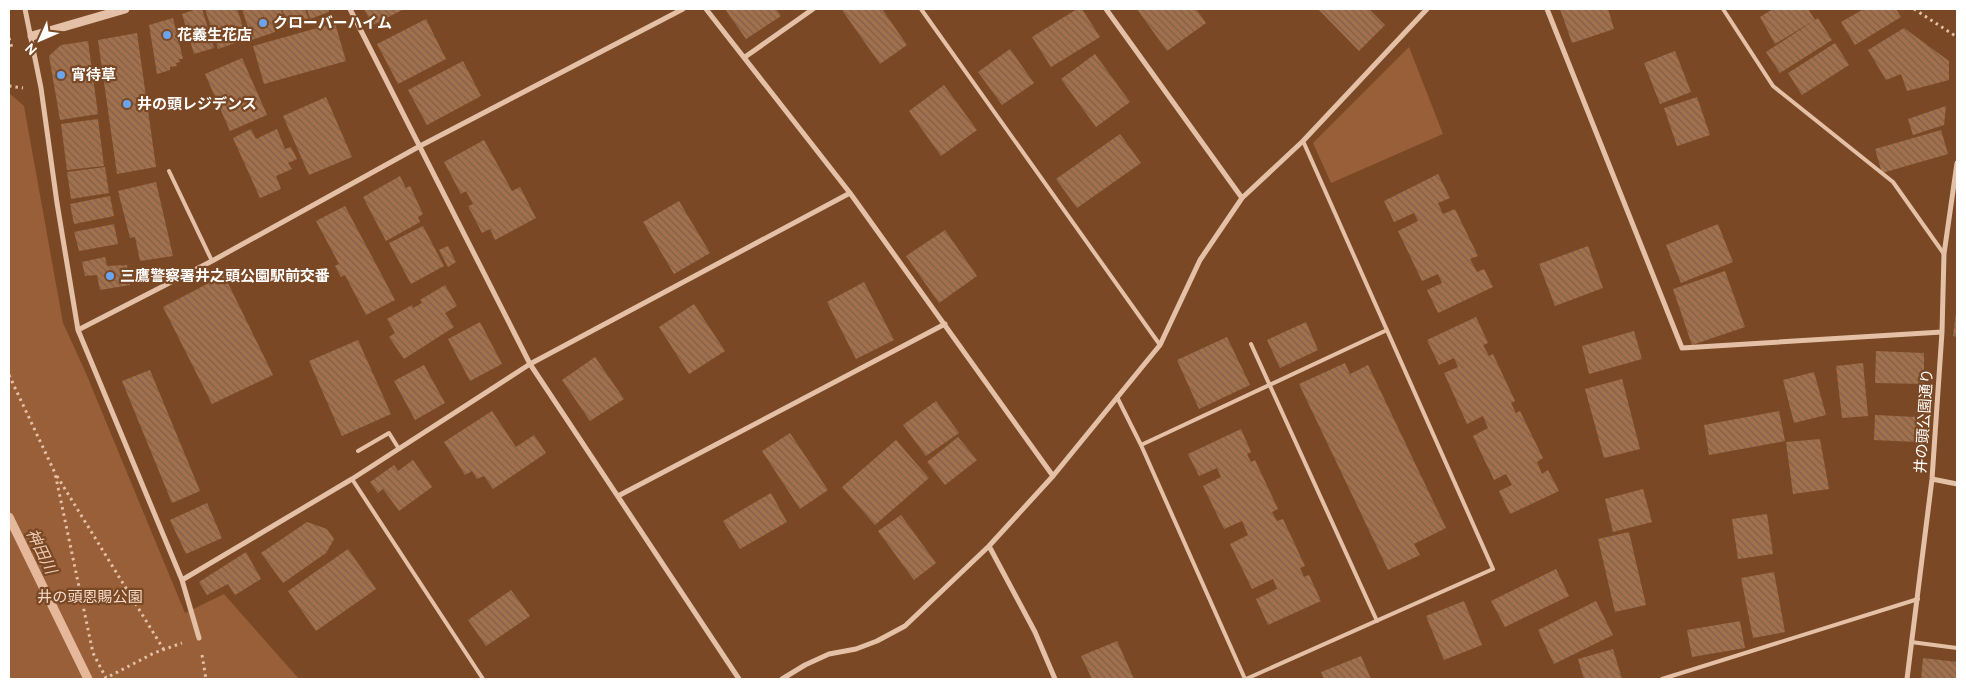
<svg xmlns="http://www.w3.org/2000/svg" width="1966" height="688" font-family="Overpass,'Noto Sans JP',sans-serif">
<defs>
<pattern id="building-back-hatch" width="6" height="6" patternUnits="userSpaceOnUse" patternTransform="scale(1.25)"><rect width="6" height="6" fill="#a3704c"/><path d="M-1 5l2 2M0 0l6 6M5-1l2 2" fill="none" stroke="#7c604c"/></pattern>
</defs>
<rect width="100%" height="100%" fill="#7a4824"/>
<path fill="#985f38" d="M1409,47L1443,134L1331,183L1313,143Z
M9,93L24,106L63,323L85,371L185,613L224,594L299,679H9Z"/>
<g fill="none" stroke-linecap="round" stroke-linejoin="round">
<path stroke="#e5b89b" stroke-width="9" d="M9,517L88,679"/>
</g>
<path fill="url(#building-back-hatch)" d="M197,9H202L214,48L194,54L182,14Z
M205,9H237L247,39L218,49Z
M242,9H281L285,21L273,24L275,32L252,40Z
M282,9H305L309,20L289,28Z
M307,9H328L329,12L310,19Z
M364,9H404L373,25Z
M725,9H776L781,16L746,39Z
M843,9H882L907,45L880,64L842,10Z
M1077,9H1082L1100,37L1051,67L1032,37Z
M1137,9H1196L1206,23L1167,51Z
M1318,9H1369L1385,25L1359,51Z
M1560,9H1608L1614,29L1572,43Z
M1773,9H1808L1815,20L1775,44L1760,17Z
M1864,9H1896L1901,17L1855,45L1841,22Z
M173,18L183,59H179L180,62L176,63L177,66L170,67V70L157,74L149,25Z
M1818,18L1832,40L1780,73L1766,52Z
M426,19L446,59L398,84L377,44Z
M335,23L346,61L264,84L253,46Z
M1904,28L1949,61V80L1907,91L1901,74L1886,80L1868,50Z
M137,33L156,167L117,174L98,40Z
M88,41L98,114L60,120L49,56L61,45Z
M1835,43L1849,65L1802,95L1788,73Z
M1010,49L1034,83L1002,105L978,72Z
M1675,51L1691,92L1660,104L1644,63Z
M1095,54L1130,102L1096,127L1061,79Z
M242,58L267,115L230,131L205,74Z
M463,61L481,96L427,125L408,90Z
M944,85L977,130L941,156L909,111Z
M326,97L352,157L309,175L283,116Z
M1697,97L1710,135L1677,146L1664,108Z
M1946,106L1944,125L1913,135L1908,119Z
M98,119L104,166L67,170L61,124Z
M251,129L256,139L277,129L285,149L291,147L297,159L288,163L292,169L276,176L281,189L260,198L233,138Z
M1941,130L1948,154L1882,173L1875,149Z
M1120,134L1141,163L1077,208L1056,179Z
M484,140L512,191L520,187L536,218L495,240L490,229L482,233L468,206L473,204L466,191L461,194L444,162Z
M105,167L109,193L71,199L67,172Z
M1438,174L1450,198L1438,203L1443,214L1455,209L1478,256L1470,259L1477,272L1484,269L1493,287L1438,313L1427,290L1442,283L1438,274L1422,281L1398,231L1418,221L1414,213L1394,222L1384,201Z
M400,176L406,188L410,186L423,214L418,217L420,222L386,241L363,197Z
M156,182L173,256L140,261L135,237L130,238L118,191Z
M110,196L114,216L74,224L70,204Z
M679,201L710,253L674,274L643,222Z
M345,206L395,300L366,315L345,275L341,277L335,266L339,264L316,221Z
M114,224L118,244L79,251L74,232Z
M1718,224L1733,262L1681,283L1666,245Z
M423,226L444,266L411,284L389,243Z
M945,230L977,276L939,303L906,256Z
M448,246L456,262L448,267L439,250Z
M1588,246L1603,288L1555,306L1539,264Z
M105,257L107,266L127,265L130,285L100,290L97,275L85,276L82,262Z
M1725,271L1745,327L1692,345L1673,289Z
M224,275L273,375L212,404L163,307Z
M864,282L894,340L856,359L827,302Z
M445,285L457,306L445,313L454,327L404,359L389,337L395,333L387,319L412,305L413,308L422,303L420,300Z
M694,304L725,351L689,374L659,327Z
M1956,312H1957V337L1953,336Z
M1476,317L1488,343L1483,345L1489,356L1493,354L1515,401L1511,403L1516,413L1520,411L1543,458L1537,462L1542,474L1548,470L1559,491L1510,514L1499,491L1512,485L1506,474L1494,480L1473,436L1488,428L1483,416L1467,424L1444,373L1458,367L1454,358L1439,365L1427,340Z
M480,322L502,364L470,381L448,339Z
M1306,322L1318,350L1280,368L1267,340Z
M1634,331L1642,359L1589,374L1582,346Z
M1227,337L1250,385L1199,409L1177,360Z
M358,340L391,414L342,436L309,361Z
M1876,351L1924,353V384L1875,383Z
M595,357L624,399L590,421L562,380Z
M1345,363L1350,374L1368,365L1446,528L1414,544L1420,555L1388,570L1299,384Z
M1863,363L1868,416L1842,418L1836,366Z
M424,365L445,403L415,420L394,381Z
M150,370L200,491L172,503L122,381Z
M1814,372L1826,415L1794,423L1783,380Z
M1622,379L1640,449L1604,458L1585,389Z
M936,401L959,433L926,456L903,425Z
M492,411L516,447L534,435L546,453L493,489L484,476L477,479L472,471L465,475L444,442Z
M1779,411L1785,441L1709,455L1704,425Z
M1875,415L1917,417L1916,442L1874,440Z
M1241,429L1251,452L1247,454L1251,462L1255,460L1278,509L1272,512L1277,521L1283,519L1305,566L1300,568L1304,577L1309,575L1321,601L1268,625L1256,599L1277,589L1273,579L1252,589L1230,544L1248,535L1242,521L1224,529L1203,486L1221,477L1217,468L1199,476L1188,454Z
M790,433L828,490L800,509L762,451Z
M958,437L977,460L945,485L927,462Z
M1820,439L1829,489L1793,494L1786,442Z
M896,440L929,478L875,525L842,487Z
M413,460L432,487L399,511L383,489L378,493L370,482L394,465L398,471Z
M1643,489L1652,522L1613,532L1605,499Z
M771,493L787,522L740,549L723,521Z
M207,503L222,538L186,554L170,520Z
M1767,514L1773,554L1738,559L1732,519Z
M901,515L936,563L914,580L878,531Z
M307,522L327,529L334,539L326,553L283,583L261,553Z
M1629,532L1646,605L1615,612L1598,539Z
M348,549L376,589L316,631L288,591Z
M246,552L261,579L235,595L228,584L207,595L199,582Z
M1556,569L1569,596L1505,627L1491,601Z
M1774,572L1785,632L1753,638L1741,578Z
M511,590L530,616L486,646L468,620Z
M1464,601L1482,645L1444,660L1426,616Z
M1596,601L1613,635L1554,664L1538,630Z
M1740,621L1745,648L1692,657L1687,630Z
M1117,641L1134,679H1092L1081,656Z
M1613,649L1622,679H1584L1578,659Z
M1361,656L1371,679H1324L1321,672Z
M1923,658L1957,662V679H1921Z"/>
<g fill="none" stroke-linecap="round" stroke-linejoin="round">
<path stroke="#e4c0a7" stroke-width="3" stroke-dasharray="2.5 4" stroke-linecap="butt" d="M1914,9L1957,37
M9,38L12,48
M9,86L23,88
M9,375L55,473L93,653L106,678L154,653L182,643
M57,476L164,650
M202,655L206,679"/>
<path stroke="#e4c0a7" stroke-width="4" d="M921,9L1160,345
M1723,9L1773,86L1893,182L1944,254
M169,171L212,261
M1251,344L1377,621
M1117,397L1141,445L1245,679
M1141,445L1387,330
M358,451L389,433L399,449
M352,479L483,679
M1911,642L1957,648
M1246,679L1493,569L1303,141
M1662,679L1918,599"/>
<path stroke="#e4c0a7" stroke-width="5" d="M25,9L41,88L57,203L78,330L182,580L199,638
M350,9L530,364L739,679
M706,9L850,193L1053,476
M1106,9L1242,198
M1547,9L1682,348L1942,332
M745,57L813,9
M78,330L212,261L420,146L683,9
M1932,479L1957,484
M618,496L945,324
M989,546L1035,632L1055,679
M182,580L352,479L530,364L850,193
M782,679L805,665L829,654L856,649L877,641L905,626L989,546L1053,476L1160,345L1200,260L1242,198L1303,141L1427,9
M1907,679L1932,479L1942,332L1944,254L1957,163"/>
<path stroke="#e4c0a7" stroke-width="9" d="M32,36L125,9"/>
</g>
<g fill="#6ba4ee" stroke="#7a4824" stroke-width="2">
<circle cx="263" cy="23" r="5"/>
<circle cx="167" cy="35" r="5"/>
<circle cx="61" cy="75" r="5"/>
<circle cx="127" cy="104" r="5"/>
<circle cx="110" cy="276" r="5"/>
</g>
<g text-anchor="middle" stroke-width="4.5" stroke-linejoin="round" paint-order="stroke">
<g font-size="15" font-weight="bold" fill="#fff" stroke="#7a4824" text-anchor="start">
<text x="273" y="28">クローバーハイム</text>
<text x="177" y="40">花義生花店</text>
<text x="71" y="80">宵待草</text>
<text x="137" y="109">井の頭レジデンス</text>
<text x="120" y="281">三鷹警察署井之頭公園駅前交番</text>
</g>
<g font-size="15" fill="#fff" stroke="#7a4824">
<text transform="translate(1924 421) rotate(-86)" y="5">井の頭公園通り</text>
</g>
<g font-size="15" fill="#f4dbca" stroke="#7a4824">
<text x="90" y="602">井の頭恩賜公園</text>
</g>
<g font-size="16" font-style="italic" fill="#ecc9b2" stroke="#7a4824">
<text transform="translate(42 551) rotate(64)" y="6">神田川</text>
</g>
</g>
<rect width="1966" height="688" fill="none" stroke="#ffffff" stroke-width="20"/>
<g transform="translate(40 40) rotate(225)" stroke="#7a4824" stroke-width="4" paint-order="stroke">
<path d="M0-4L9 19L0 12L-9 19Z" fill="#ffffff"/>
<text y="-8" font-size="14" font-weight="bold" text-anchor="middle" fill="#ffffff">N</text>
</g>
</svg>
